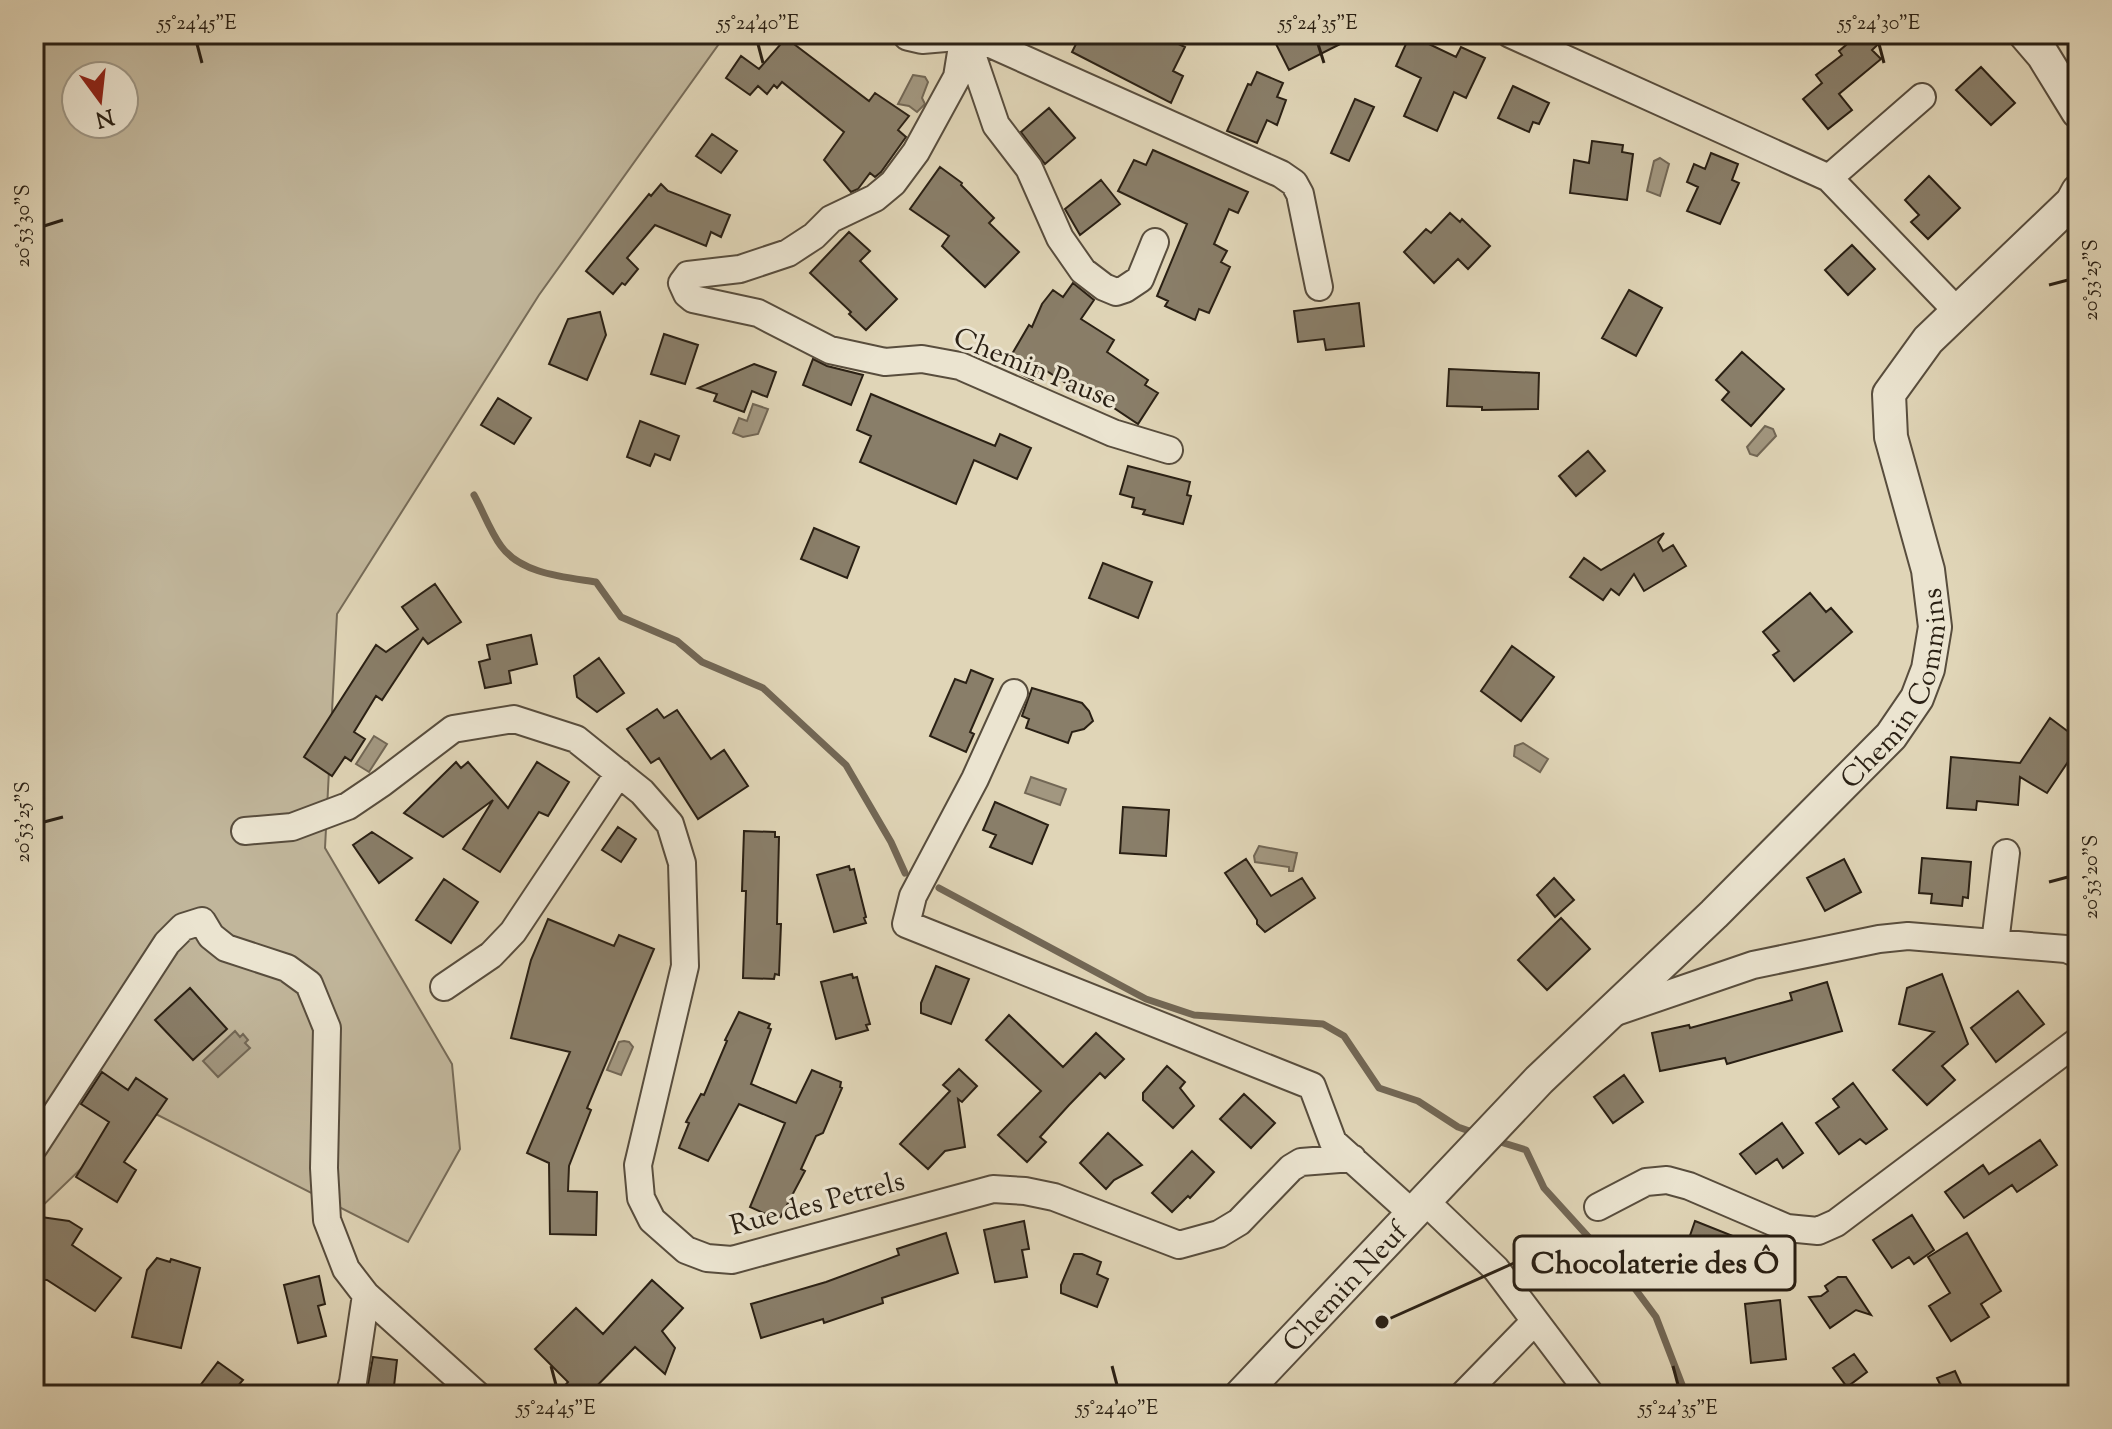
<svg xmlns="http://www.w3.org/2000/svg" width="2112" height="1429" font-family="'Sorts Mill Goudy',serif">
<rect width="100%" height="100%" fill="#e0d5b7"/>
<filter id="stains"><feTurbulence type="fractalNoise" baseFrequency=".0025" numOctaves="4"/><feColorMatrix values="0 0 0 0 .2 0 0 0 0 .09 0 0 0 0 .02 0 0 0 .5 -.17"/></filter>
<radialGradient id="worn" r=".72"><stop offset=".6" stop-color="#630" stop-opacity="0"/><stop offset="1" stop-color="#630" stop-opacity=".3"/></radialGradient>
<path fill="#c1b69b" stroke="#766b58" stroke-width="2" fill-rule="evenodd" d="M34,34H726L539,295L337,614L325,848L452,1064L460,1149L408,1242L144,1108L34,1214ZM76,76H124V124H76Z"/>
<path fill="#a29780" stroke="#726755" stroke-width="2" d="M913,75L925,77L928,82L922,98L925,104L917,112L909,106L898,104Z
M1660,158L1669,164L1660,196L1647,191L1654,161Z
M753,404L768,409L758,434L743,437L733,433L739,418L747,421Z
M1765,426L1773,429L1776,436L1757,456L1750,454L1747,447Z
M374,736L387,744L369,772L356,764Z
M1523,743L1548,759L1540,772L1514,756L1515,746Z
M1031,777L1066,789L1060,805L1025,793Z
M1259,846L1297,853L1293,871H1289V867L1255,862L1254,856Z
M235,1031L240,1037L243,1034L248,1040L245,1043L250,1048L218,1077L203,1061Z
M624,1041L629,1042L633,1047L621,1075L607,1070L619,1042Z"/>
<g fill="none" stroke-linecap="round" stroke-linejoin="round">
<path stroke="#726755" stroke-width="7" d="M474,495C483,511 490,531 501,546C521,574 565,577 596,582L621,617L677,641L702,662L763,688L846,765L891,842L905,873
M939,888L1146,999L1194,1015L1323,1024L1344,1036L1379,1088L1418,1101L1458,1127L1475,1133
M1494,1140L1526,1150L1544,1188L1633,1286L1656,1317L1686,1395"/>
</g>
<path fill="#897e69" stroke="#2a2014" stroke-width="2" d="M1081,34H1157L1185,47L1173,71L1183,76L1171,103L1072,52Z
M1271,34H1360L1289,70Z
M1859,34H1889L1872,50L1881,59L1839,94L1852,110L1828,129L1803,99L1822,83L1816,75L1842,55L1839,51Z
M1410,35L1456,57L1461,47L1485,58L1466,98L1454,92L1437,131L1404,116L1421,78L1396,66Z
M786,38L869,101L875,93L909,116L898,130L906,137L881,172L875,177L870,173L858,189L851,192L824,160L844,132L782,82L777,88L774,85L767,94L758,86L750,95L726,78L741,56L759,69Z
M1981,67L2015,103L1991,125L1956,90Z
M1257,72L1283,83L1277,97L1286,100L1277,125L1267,120L1257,143L1227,131L1248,84L1251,85Z
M1513,86L1549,103L1539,124L1533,122L1529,132L1498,118Z
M1355,99L1374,107L1349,161L1331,153Z
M1049,108L1075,138L1045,164L1021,132Z
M712,134L737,151L721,173L696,156Z
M1592,141L1623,145L1622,152L1633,154L1627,200L1570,193L1574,160L1589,163Z
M1153,150L1248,192L1238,213L1229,209L1214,244L1227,251L1221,262L1230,267L1209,313L1199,309L1195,320L1165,306L1168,301L1157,296L1187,224L1118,191L1134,160L1146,165Z
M1711,153L1738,164L1732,180L1739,183L1720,224L1687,211L1698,187L1687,182L1694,164L1705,169Z
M940,167L962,183L961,185L994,218L989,223L1019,252L985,287L942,246L949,236L910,209Z
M1929,176L1960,208L1928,239L1911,222L1919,215L1905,200Z
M1101,180L1120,204L1080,235L1065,209Z
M661,184L668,191L730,215L721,237L711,232L706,246L655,225L627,258L638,269L625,285L622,283L613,294L586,271L649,194L651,196Z
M1450,213L1460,222L1462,219L1490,246L1468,269L1458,259L1434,283L1404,252L1426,229L1431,233Z
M849,232L870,251L860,261L897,299L866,330L849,314L851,312L810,273Z
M1852,245L1875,269L1848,295L1825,270Z
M1073,283L1094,300L1081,319L1114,340L1107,352L1148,380L1145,385L1158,393L1138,424L1084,388L1082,393L1040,367L1033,380L1005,366L1029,325L1032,327L1042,304L1053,290L1063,297Z
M1629,290L1662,308L1636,356L1602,338Z
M1359,303L1364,346L1326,350L1324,339L1298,342L1294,311Z
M600,312L606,335L587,380L549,364L568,319Z
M664,334L698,345L685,384L651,374Z
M1742,352L1784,389L1751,426L1722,400L1729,392L1716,380Z
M813,359L827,366L863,375L851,405L803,385Z
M754,364L776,372L767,397L752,391L744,412L714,401L717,394L698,388Z
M1449,369L1539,373L1538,409L1482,410V407L1447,406Z
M871,394L995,446L1000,434L1031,448L1017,479L974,460L956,504L860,462L871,436L857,430Z
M498,398L531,418L514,444L481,425Z
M640,421L679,436L670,460L655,454L650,466L627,457Z
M1588,451L1605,471L1576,496L1559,476Z
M1128,466L1190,482L1187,495L1191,496L1183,524L1143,514L1145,510L1132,507L1134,498L1120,494Z
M814,528L859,547L847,578L801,559Z
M1664,533L1658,542L1663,551L1673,545L1686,566L1644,591L1634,574L1619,595L1611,589L1603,600L1570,577L1584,558L1601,570Z
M1103,563L1152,582L1138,618L1089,598Z
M435,584L461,622L428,644L423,638L382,700L376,696L354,732L365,739L351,761L345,757L332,776L304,757L376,645L386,652L418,629L402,607Z
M1810,593L1826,612L1831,608L1852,632L1794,681L1773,655L1779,651L1763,632Z
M531,635L537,664L509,671L511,683L485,688L479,662L490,659L487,645Z
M1512,646L1554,677L1521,721L1481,691Z
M599,658L624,693L597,712L577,697L574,676Z
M971,670L993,679L970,732L974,734L966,752L930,736L955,679L966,683Z
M1032,688L1082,703L1089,711L1093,721L1084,729L1072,732L1068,743L1026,728L1029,719L1022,716Z
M657,709L664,718L677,710L711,759L724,750L748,786L698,819L659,758L651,763L627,729Z
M2050,718L2078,739V747L2047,793L2020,777L2018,805L1977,801L1976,810L1947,808L1951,757L2020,763Z
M456,762L461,768L468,762L508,808L537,762L569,782L548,816L539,812L500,872L463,849L493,800L443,837L404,813Z
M995,802L1048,825L1032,864L990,847L996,835L983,830Z
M1123,807L1169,810L1166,856L1120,853Z
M618,827L636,839L621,862L602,850Z
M744,831L775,832V837H779L777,924H781L779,975L775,974L774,979L743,978L746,891H742Z
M372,832L412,858L379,883L353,845Z
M1922,858L1971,862L1968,898L1963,897L1962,906L1931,903L1932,894L1919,893Z
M1246,859L1271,896L1302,878L1315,898L1265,932L1257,924V920L1225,873Z
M1844,859L1861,892L1825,911L1807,878Z
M849,866L850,870L854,869L866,917L864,918L866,923L834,932L817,875Z
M1554,878L1574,900L1555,917L1537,895Z
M444,879L478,902L451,943L416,920Z
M1561,918L1590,949L1547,990L1518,960Z
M548,919L614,946L619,935L654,949L587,1108L591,1110L569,1166L568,1191L597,1192L596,1235L550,1234L549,1163L527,1153L570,1052L511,1038L531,960Z
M936,966L969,979L951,1024L921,1013V1003Z
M852,974L853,978L857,977L863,999L870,1024L866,1025L868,1030L836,1039L821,982Z
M1942,974L1968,1044L1942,1066L1955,1080L1927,1105L1893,1070L1934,1032L1899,1024L1907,988Z
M1827,982L1842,1031L1727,1064L1725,1058L1660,1071L1652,1033L1689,1025L1690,1028L1792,1000L1790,993Z
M190,988L227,1029L193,1060L155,1020Z
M2018,991L2044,1024L1996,1062L1971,1028Z
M739,1012L770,1024L768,1028L771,1029L751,1084L796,1103L812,1070L841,1082L840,1087L842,1088L823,1133L816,1136L801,1169L805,1171L779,1220L750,1207L785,1123L739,1104L708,1161L679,1148L689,1123L686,1122L701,1094L704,1095L727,1041L725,1040Z
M1009,1015L1063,1067L1096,1033L1124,1059L1105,1078L1100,1073L1069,1105L1040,1137L1046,1142L1027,1162L998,1135L1041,1091L986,1040Z
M1167,1066L1185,1082L1180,1088L1194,1106L1173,1128L1143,1100V1093Z
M959,1069L977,1086L962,1102L958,1099L965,1147L945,1151L928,1169L900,1144L950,1091L943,1085Z
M102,1072L128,1090L136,1078L167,1099L124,1162L136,1170L117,1202L76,1177L109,1122L81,1104Z
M1624,1075L1643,1102L1613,1123L1594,1097Z
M1853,1083L1887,1129L1866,1144L1860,1139L1839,1154L1816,1123L1839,1107L1833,1099Z
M1244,1094L1275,1123L1251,1148L1220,1119Z
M1782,1123L1803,1153L1783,1168L1777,1159L1756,1174L1740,1154Z
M1108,1133L1142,1165L1114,1180L1106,1189L1080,1163Z
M2040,1140L2057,1165L2017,1192L2012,1185L1964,1218L1945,1192L1983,1165L1989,1174Z
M1192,1151L1214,1172L1190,1198L1188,1196L1172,1212L1152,1193Z
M1912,1215L1934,1250L1914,1264L1909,1257L1892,1268L1873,1240Z
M34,1216L69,1221L82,1229L72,1245L121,1278L95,1311L47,1280L34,1279Z
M1024,1221L1029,1249L1022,1250L1027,1277L995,1282L984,1230Z
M1695,1221L1743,1240L1733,1265L1711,1257L1707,1265L1683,1256Z
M946,1233L958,1273L882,1298L883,1303L824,1323L823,1319L761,1338L751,1304L826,1282L899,1255L897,1249Z
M1967,1233L2001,1291L1981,1304L1989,1317L1951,1341L1929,1306L1950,1293L1928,1257Z
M1074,1254H1082L1101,1262L1097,1274L1108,1279L1097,1307L1061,1293V1285Z
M157,1258L170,1262L171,1259L200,1268L181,1348L132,1337L147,1270Z
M319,1276L325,1304L318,1306L326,1336L298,1343L284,1285Z
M1838,1277H1846L1871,1315L1856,1310L1830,1328L1809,1297L1821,1296L1828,1291L1825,1286Z
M652,1280L683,1308L662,1331L675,1348L665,1374L635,1347L588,1395H557L568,1382L535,1349L576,1308L603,1334Z
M1780,1300L1786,1359L1751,1363L1745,1304Z
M1854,1354L1867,1372L1847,1387L1833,1368Z
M373,1357L397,1360L393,1395H366Z
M218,1362L243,1380L230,1395H193Z
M1955,1371L1966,1395H1945L1937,1378Z"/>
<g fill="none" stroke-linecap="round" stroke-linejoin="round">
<g stroke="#584d3d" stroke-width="30">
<path id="minor" d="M964,34L957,77L916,152L893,183L875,198L831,219L814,236L788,253L740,269L688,275L682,283L687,294L693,299L758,313L830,350L885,362L922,359L960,366L1113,433L1169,450
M968,34L1281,174L1294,183L1300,194L1319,287
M1510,34L1829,178L1957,311
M966,37L996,125L1029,168L1060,238L1083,271L1104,287L1116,292L1125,289L1140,279L1155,242
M1829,178L1922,97
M1014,693L975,779L913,896L906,924L1312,1086L1333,1142L1413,1214
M245,831L292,827L348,806L382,783L453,729L514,719L576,739L642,792L670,824L682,863L685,966L638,1165L641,1198L652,1220L686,1250L707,1258L732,1260L993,1189L1025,1191L1054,1197L1179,1245L1219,1234L1239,1222L1291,1168L1301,1162L1352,1158
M1995,943L2006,853
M444,987L491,955L513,932L619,773
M1610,1014L1753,965L1879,939L1908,936L2066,949L2078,954
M34,1147L167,943L183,927L202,921L211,936L226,948L287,968L309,984L327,1028L324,1168L327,1220L346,1269L366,1295L477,1395
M1425,1201L1496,1269L1591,1395
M1598,1207L1646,1182L1667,1180L1689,1186L1787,1228L1818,1231L1836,1223L2078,1041
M349,1395L353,1382L366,1295
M1463,1395L1535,1321"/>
</g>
<g stroke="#584d3d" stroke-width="36">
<g id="tertiary">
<path d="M909,34L922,37L957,34"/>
<path d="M2025,34L2043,55L2078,112"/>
<path id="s1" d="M1241,1395L1539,1080L1714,914L1891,736L1917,698L1928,669L1935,627L1928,570L1891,437L1889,394L1928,340L2072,202L2078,191"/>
</g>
</g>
<use href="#minor" stroke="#ebe4d0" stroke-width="26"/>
<use href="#tertiary" stroke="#ebe4d0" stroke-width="32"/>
</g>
<path fill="none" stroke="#2a2014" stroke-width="3" d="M197,44L202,63M758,44L763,63M1318,44L1324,63M1879,44L1884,63M44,226L63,220M2049,285L2068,280M44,822L63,817M2049,882L2068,877M551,1366L556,1385M1112,1366L1117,1385M1673,1366L1678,1385"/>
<g text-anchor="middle" stroke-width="6" stroke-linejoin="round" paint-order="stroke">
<g font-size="28" fill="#2a2014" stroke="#ebe4d0">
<text transform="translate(1036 367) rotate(22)" y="10">Chemin Pause</text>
<text dy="10" stroke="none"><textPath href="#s1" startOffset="972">Chemin Commins</textPath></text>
<text transform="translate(817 1202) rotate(-15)" y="10">Rue des Petrels</text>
<text dy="10" stroke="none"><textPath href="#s1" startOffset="150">Chemin Neuf</textPath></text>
</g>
</g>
<path fill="none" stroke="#2a2014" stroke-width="3" d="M1382 1322L1514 1263"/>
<circle fill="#2a2014" stroke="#ebe4d0" stroke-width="3" cx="1382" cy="1322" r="8"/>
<rect fill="#ebe4d0" stroke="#2a2014" stroke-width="3" x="1514" y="1236" width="281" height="54" rx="8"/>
<g font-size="30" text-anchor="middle" font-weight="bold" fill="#2a2014">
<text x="1655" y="1273">Chocolaterie des Ô</text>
</g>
<rect width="2112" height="1429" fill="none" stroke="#e0d5b7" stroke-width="88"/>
<g transform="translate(100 100) rotate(165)"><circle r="38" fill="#ebe4d0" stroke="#9e9685" stroke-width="2"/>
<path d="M0-6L14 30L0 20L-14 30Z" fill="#8f2418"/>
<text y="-12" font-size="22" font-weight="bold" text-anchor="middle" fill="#2a2014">N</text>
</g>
<rect x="44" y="44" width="2024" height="1341" fill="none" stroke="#2a2014" stroke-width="3"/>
<g font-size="20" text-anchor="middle" fill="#2a2014">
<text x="197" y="29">55°24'45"E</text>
<text x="758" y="29">55°24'40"E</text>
<text x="1318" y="29">55°24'35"E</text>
<text x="1879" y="29">55°24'30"E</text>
<text transform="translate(22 226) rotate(-90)" y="7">20°53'30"S</text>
<text transform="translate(2090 280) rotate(-90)" y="7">20°53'25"S</text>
<text transform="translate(22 822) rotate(-90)" y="7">20°53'25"S</text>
<text transform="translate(2090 877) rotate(-90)" y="7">20°53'20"S</text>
<text x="556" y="1414">55°24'45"E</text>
<text x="1117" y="1414">55°24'40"E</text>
<text x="1678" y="1414">55°24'35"E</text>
</g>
<rect width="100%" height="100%" filter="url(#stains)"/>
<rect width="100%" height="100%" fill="url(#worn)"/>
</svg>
